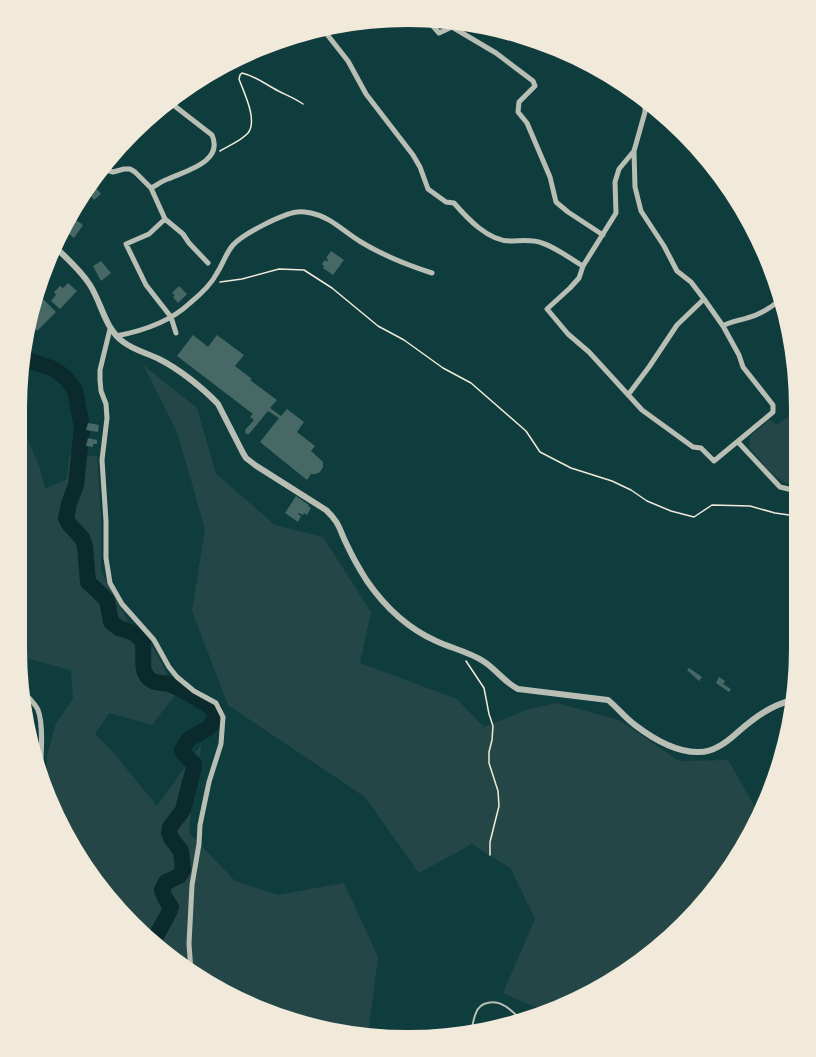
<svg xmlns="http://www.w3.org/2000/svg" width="816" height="1057" font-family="'Open Sans',sans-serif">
<rect width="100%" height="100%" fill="#0f3d3e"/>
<path fill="#244646" d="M143,365L197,408L216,474L275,525L323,537L371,612L360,663L457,699L484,727L529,709L557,703L619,720L679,761L728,760L760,816L733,867L666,943L604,988L546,1012L503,993L535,919L511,869L472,844L419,873L365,797L228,705L192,611L205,529L177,432Z
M798,411L797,487C774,481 764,464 749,447L750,437L770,419L776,425Z
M17,415L40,468L45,489L67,479L69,455L97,456L101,517V571L130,625L152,646L163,665L176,694L152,725L109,713L95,734L113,752L157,806L202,743L194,783L189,833L235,881L278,895L344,883L378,957L368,1035L307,1027L213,988L131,926L69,845L47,792V756L56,723L73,699L71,670L17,656Z"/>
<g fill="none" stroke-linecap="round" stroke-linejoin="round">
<path stroke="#0a2a2b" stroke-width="16" d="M22,358L54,369L66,378L75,390L82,428L76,485L69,504L66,518L69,524L82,538L85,546L88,582L107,600L111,622L119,628L134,633L143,641C144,648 142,669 145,673C150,684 159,682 169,684C185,689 200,701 215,710C216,729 204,729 191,738C187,740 185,746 182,750L184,754L194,764V767L183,810L170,827L169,833L171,838L181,851L183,870L179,876L166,882L162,890L165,898L171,907C167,920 157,930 154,943"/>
</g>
<path fill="#486865" d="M91,182L101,194L94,200L90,195L87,197L85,194Z
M72,217L83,225L74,238L65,231Z
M331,251L344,260L333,275L323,268L324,266L322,264L325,260L327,262L328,259L326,258Z
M101,261L111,273L101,281L93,266Z
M68,283L77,291L60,309L51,301L56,295L54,292L60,286L63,288Z
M179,286L187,294L178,303L173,297L175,295L172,293Z
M36,289L43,296L42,298L56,312L37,331L29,323Z
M193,335L208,347L217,335L244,355L235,366L252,379L250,380L277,400L270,408L281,416L287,409L304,422L297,432L315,446L311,451L323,462V467L320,472L316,474H311L307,480L260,442L279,418L268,411L249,434H246L245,430L254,420L250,417L253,414L177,356Z
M88,423L99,425L98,432L86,430Z
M88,438L97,440V444H93V447L86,446Z
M296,496L309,505L308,506L311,508L307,515L304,513L303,515L299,513L298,514L301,516L298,522L285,513Z
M689,668L702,677L699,681L687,670Z
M719,677L725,681L723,684L731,689L729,692L716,683Z"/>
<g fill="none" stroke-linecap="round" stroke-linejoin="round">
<path stroke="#f1e9da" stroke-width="1.5" d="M220,151C228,146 241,141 248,133C258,120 244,93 239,79L240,75L242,73C255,76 262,82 273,88C283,94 293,97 303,104
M220,282L242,279L279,269L304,270L332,288L378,326L404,340L443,368L471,383L526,431L540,452L571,468L612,481L631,490L647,501L671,511L694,517L712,505L750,506L775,513L796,516
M466,661L484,688L489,714L493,726L492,740L489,752V763L498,791L499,806L490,842V855"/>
<path stroke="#b8beb3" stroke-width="2" d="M500,1028L504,1026L517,1024
M471,1032C473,1026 473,1019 476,1013C480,1001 495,1000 505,1006C512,1010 517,1017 524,1021"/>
<path stroke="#b8beb3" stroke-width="5" d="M426,18L439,33L452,27L496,53L533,81L535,86L519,102L518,112L527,123L550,177L556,202L568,212L603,235
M322,28L348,61L366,94L413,155L420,167L428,189L446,202L454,203C467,218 488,241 510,241C521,241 532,239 542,243C555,247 571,259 583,266
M634,151L619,169L615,182L616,213L583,266L579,278L570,288L547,309L568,334L589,352L642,410L693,447L701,448L714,461L773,412V405L743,367L739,355L723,326L704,299L691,282L677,271L664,246L641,211L635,187L634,151L645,112V97
M99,168L113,172L124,169H130L135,172L151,188L165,219L183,234L189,243L208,263
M151,188C157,185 162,181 168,179C185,171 224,162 212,135L172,104
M165,219L149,234L126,244L146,285L171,317L176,333
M723,326C731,321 738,321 747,318C760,315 772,307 782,298
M110,329L100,370V380L101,391L106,404L107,418L102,460L106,521V558L110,583L122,604L154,640L169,667L177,677L194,691L216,703L223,717L221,744L209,782L200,825L199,844L192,885L189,944L191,971
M116,336C143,331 170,322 190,303C201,294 211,285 217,273C223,264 226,253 233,245C243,234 282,214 297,212C301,211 306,212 311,213C331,217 344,232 361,242C384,256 407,265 432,273
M628,395L649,367L677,325L704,299
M738,442L780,487L797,491
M22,691C28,697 35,703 38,710C44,725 41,758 40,775"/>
<path stroke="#b8beb3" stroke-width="6" d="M56,248C68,259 81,271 90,285C102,304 104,326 122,341C133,350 147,353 159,359C179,369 203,388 218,404L243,453L246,458L255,465L326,510C340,523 339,529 347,545C353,558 360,570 367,581C385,607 407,628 436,641C451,648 469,652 483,661C496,669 504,682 518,689L608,700C618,708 625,718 635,725C652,738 675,752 697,752C713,753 727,742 738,732C754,718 771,705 793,700"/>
</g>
<path d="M0 0H816V1057H0ZM408 27H408A381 381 0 0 1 789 408V649A381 381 0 0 1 408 1030H408A381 381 0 0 1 27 649V408A381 381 0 0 1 408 27Z" fill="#f1e9da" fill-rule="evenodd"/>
</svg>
